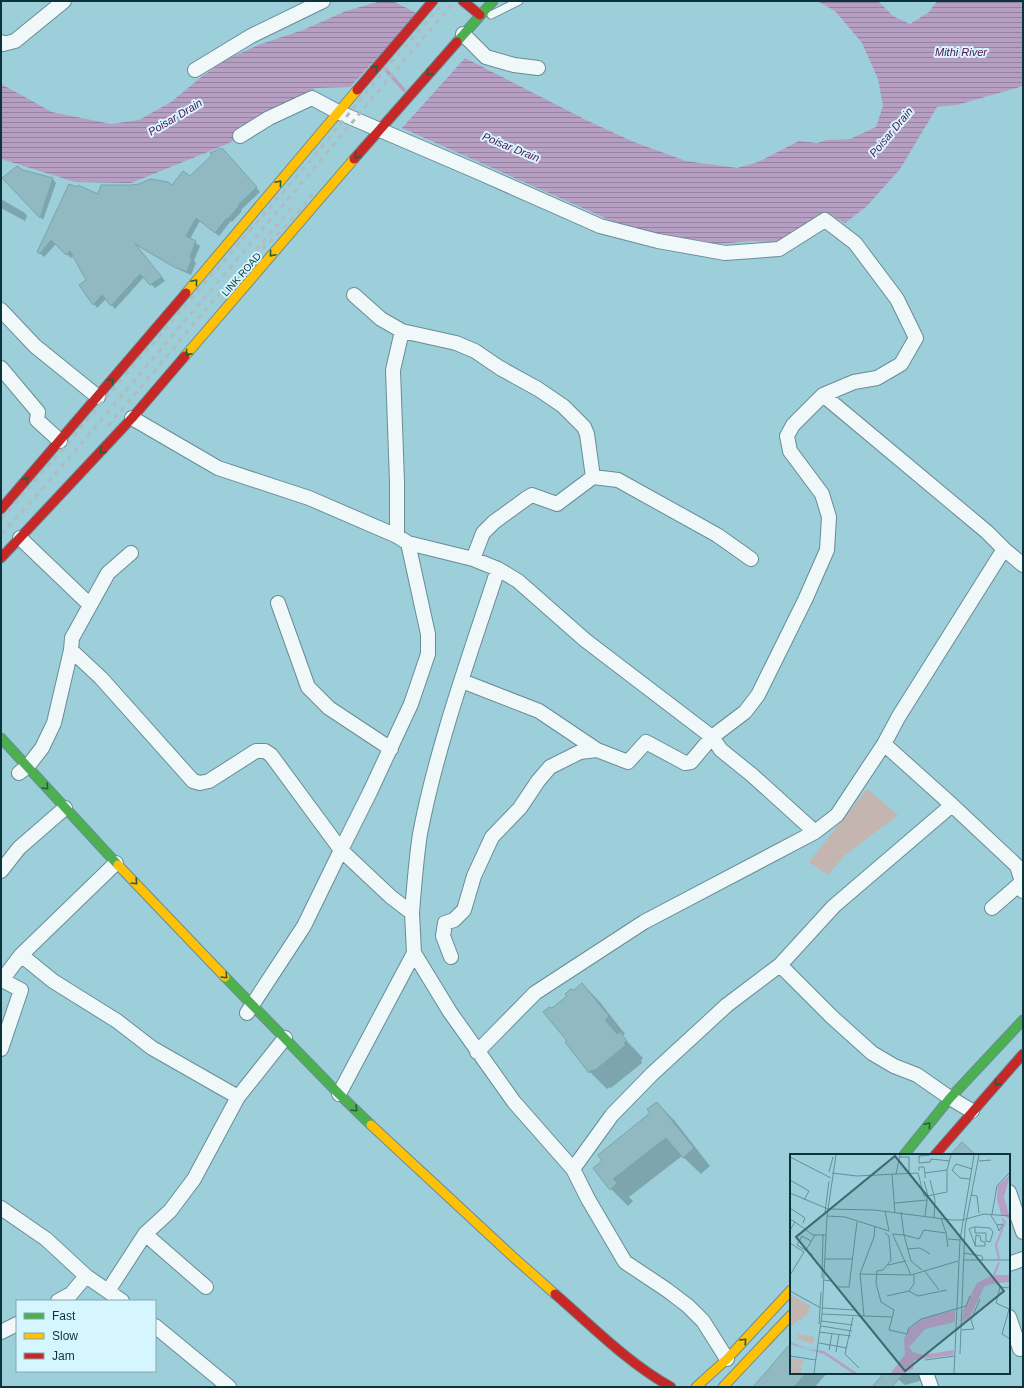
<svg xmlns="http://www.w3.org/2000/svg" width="1024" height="1388" font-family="Helvetica,sans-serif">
<defs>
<pattern id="water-rules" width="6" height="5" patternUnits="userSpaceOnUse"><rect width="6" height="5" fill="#b79fc3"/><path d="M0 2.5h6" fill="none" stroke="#9382a0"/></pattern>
</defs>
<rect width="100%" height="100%" fill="#9ccfda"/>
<path fill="#c5b5b1" d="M867,789L898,815L845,855L828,875L809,862Z"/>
<path fill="url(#water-rules)" d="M381,1H393L418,14L350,87L315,88L271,122L225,145L131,183L75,182L1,159V84L52,112L111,124L139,120L171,102L200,78L227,59L261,44L303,30L346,11Z
M817,1H878L893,16L910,24L929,12L937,1H1023V86L957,105L937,107L900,169L866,207L845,223L827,213L815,218L813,229L783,243L753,241L718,244L654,233L621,225L402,128L465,58L588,121L634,142L686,161L737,168L758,162L799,141L817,143L827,140L850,139L876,127L883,106L878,79L862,43L835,11Z"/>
<path fill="#0003" d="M226,153L260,192L241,210L242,211L232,222L231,221L219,236L200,221L190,239L200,246L194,261L196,263L191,275L180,270L136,245L165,281L155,288L144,277L115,309L106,299L97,308L94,304L88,280L74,255L71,258L56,244L44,257L39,252L70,185L99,195L173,186L190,178Z
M22,170L53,179L56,183L43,220L4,178Z
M1,199L25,213L27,216L25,221L1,208Z
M582,984L599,1001L625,1034L622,1036L643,1058L641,1061L642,1063L611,1088L610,1087L607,1089L590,1072L566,1042L568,1041L552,1009Z
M657,1103L674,1120L710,1166L701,1174L682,1156L629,1197L633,1201L628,1206L611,1189L603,1162L651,1113Z
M791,1344V1373H827L815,1387H754Z
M897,1373H923V1380L905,1385L899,1380Z"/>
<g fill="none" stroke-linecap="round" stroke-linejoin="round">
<path stroke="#b79fc3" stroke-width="3.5" d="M385,69L404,90"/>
</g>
<path fill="#90b9c1" stroke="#7ba4ad" d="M222,148L257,187L238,205L239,206L228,219L227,218L215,233L196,218L186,236L196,241L190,257L192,258L187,272L174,267L135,244L162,277L150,285L140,274L111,306L102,295L93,305L79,285L86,280L70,251L66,255L51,240L40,254L37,252L69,184L77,187L78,185L98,194L101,185H131L139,184L150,179L168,182L172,185L183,171L190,176L212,155L210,153Z
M17,166L23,170L53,178L40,218L2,178Z
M582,983L609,1016L605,1020L617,1034L620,1032L627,1041L624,1043L626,1045L594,1071L592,1070L589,1073L565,1042L567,1041L543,1012L549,1007L552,1008L567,996L565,994L571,989L574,990Z
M657,1102L694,1148L683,1158L666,1138L613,1179L617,1183L610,1190L593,1168L602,1161L598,1155L650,1113L647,1109Z
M962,1142L976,1155H950Z
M791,1343V1373H806L794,1387H753Z
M884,1373H904L892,1387H872Z"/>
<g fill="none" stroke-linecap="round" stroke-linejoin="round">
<g stroke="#688d95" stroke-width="9">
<path id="lane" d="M491,15L519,1"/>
</g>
<g stroke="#688d95" stroke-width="16">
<path id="street" d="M463,34L486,57L514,65L538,68
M1,42L3,44L15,41L64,1
M195,70L251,36L323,1
M240,136L269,118L312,98L338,112L478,172L600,226L658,241L725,253L779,249L825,220L855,243L897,299L916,338L901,364L877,378L854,382L823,395L793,425L787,436L790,451L822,494L829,517L827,550L805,600L758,695L745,712L712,737L691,762L685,763L646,742L628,762L597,750L580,752L550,767L538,781L520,808L492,837L474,876L464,910L454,920L445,923L443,936L451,957
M354,295L381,319L402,331L456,343L475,351L500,368L538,389L563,406L584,427L587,434L593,477
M1,310L35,346L98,397
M1,368L38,412L37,420L60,441
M132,418L218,468L309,498L397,536L408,543L473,559L498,569L518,581L585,640L712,737L721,750L752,775L815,832L837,815L884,744L899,716L1004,549L987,532L823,395
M397,536V482L393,370L402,331
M20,538L90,605
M1004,549L1023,565
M131,553L108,573L72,638L71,650L101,678L193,781L200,783L209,781L256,751H265L271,755L341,850L370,792L411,704L428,654V634L408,543
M473,559L483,533L494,522L527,498L532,495L557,504L593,477L618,480L717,535L751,559
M278,603L308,687L329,708L391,749
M462,681L539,711L597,750
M884,744L952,805
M19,773L28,766L42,748L54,723L71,650
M116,863L21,955L53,981L117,1021L152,1048L238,1097
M1,871L19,848L65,808
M992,908L1022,882
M412,913C414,887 416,860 420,834C437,745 470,655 498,569
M780,965L832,1017L872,1053L894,1066L917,1075L950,1098L972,1111
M1,979L2,980L21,955
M247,1013L304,926L341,850L391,897L412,913L414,953
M1,1049L21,990L2,980
M477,1052L535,993L644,922L815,832
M339,1094L414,953L450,1012L514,1102L573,1169L588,1199L625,1262L667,1290L688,1306L703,1321L727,1359
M573,1169L612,1115L652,1074L727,1005L780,965L834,906L952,805L1017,866L1022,882L1023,891
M1009,1192L1023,1232
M1,1208L46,1239L86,1276
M145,1234L206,1287
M1009,1264L1023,1259
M108,1291L145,1234L170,1211L194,1179L238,1097L285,1038
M58,1301L71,1294L86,1276L122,1301
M1009,1317L1020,1349
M155,1326L229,1387
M1,1332L17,1324
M926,1373L931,1387"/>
</g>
<g stroke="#688d95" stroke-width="11">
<path id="fast" d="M457,42L493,1
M1,738L118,865
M225,977L339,1094L371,1125
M904,1155L950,1098L1023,1020"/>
</g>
<g stroke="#688d95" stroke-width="11">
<path id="slow" d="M186,293L357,90
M185,356L354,159
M118,865L225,977
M371,1125L511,1255L555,1294
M696,1387L727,1359L791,1290
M723,1387L791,1315"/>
</g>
<g stroke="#688d95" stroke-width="11">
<path id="jam" d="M463,1L480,15
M357,90L433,1
M354,159L457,42
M1,509L186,293
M1,558L132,418L185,356
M935,1155L1023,1054
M555,1294C592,1326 628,1363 671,1387"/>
</g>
<use href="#lane" stroke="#f0f8f9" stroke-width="7"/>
<use href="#street" stroke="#f0f8f9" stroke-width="14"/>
<use href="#fast" stroke="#4caf50" stroke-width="9"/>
<use href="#slow" stroke="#ffc107" stroke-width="9"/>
<use href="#jam" stroke="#c62828" stroke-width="9"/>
<path stroke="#b0bdc0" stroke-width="3" stroke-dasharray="5 5" stroke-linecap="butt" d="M262,249L285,227L315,192
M108,426L293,206
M1,519L67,445L92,414L309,162L389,65L445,1
M1,534L37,495L75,451L315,167L395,71L455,1"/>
</g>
<defs><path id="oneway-chevron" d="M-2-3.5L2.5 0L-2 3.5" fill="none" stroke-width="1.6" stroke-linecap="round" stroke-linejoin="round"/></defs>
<g stroke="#215e42">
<use href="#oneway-chevron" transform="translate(375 68) rotate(-50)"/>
<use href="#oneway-chevron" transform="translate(429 73) rotate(132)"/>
<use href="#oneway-chevron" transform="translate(357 156) rotate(131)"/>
<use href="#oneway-chevron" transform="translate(279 183) rotate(-50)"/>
<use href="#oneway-chevron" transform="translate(272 254) rotate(131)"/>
<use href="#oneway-chevron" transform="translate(195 282) rotate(-50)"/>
<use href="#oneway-chevron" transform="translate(188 353) rotate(131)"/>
<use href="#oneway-chevron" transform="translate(111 381) rotate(-50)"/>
<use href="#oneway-chevron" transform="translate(102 451) rotate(133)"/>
<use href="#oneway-chevron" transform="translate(26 480) rotate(-49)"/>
<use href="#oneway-chevron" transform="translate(46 787) rotate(47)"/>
<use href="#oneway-chevron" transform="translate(135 882) rotate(46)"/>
<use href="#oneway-chevron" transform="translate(225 976) rotate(46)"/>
<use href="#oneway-chevron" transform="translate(997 1083) rotate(132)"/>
<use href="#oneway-chevron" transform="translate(355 1109) rotate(44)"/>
<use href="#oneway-chevron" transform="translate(928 1125) rotate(-50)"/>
<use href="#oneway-chevron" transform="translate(744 1341) rotate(-47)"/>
</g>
<g text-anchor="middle" stroke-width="4" stroke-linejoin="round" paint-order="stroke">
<g font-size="10" fill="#0a333b" stroke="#d5f6fe">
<text transform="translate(241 274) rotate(-49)" y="4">LINK ROAD</text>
</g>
<g font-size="11" font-style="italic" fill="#54114c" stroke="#d5f6fe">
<text x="961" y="56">Mithi River</text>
<text transform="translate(175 117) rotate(-31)" y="4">Poisar Drain</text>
<text transform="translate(891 132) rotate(-50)" y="4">Poisar Drain</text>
<text transform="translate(511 147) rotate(22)" y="4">Poisar Drain</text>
</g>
</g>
<g transform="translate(790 1154)">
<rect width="220" height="220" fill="#9ccfda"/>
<path d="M0,140L20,152L17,162H14L11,166L8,165L3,172L0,170Z" fill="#c5b5b1"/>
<path d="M8,180L24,183L23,190L8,185ZM0,204L13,206L12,212H6L7,205L5,212L12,214L11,219H0Z" fill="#c5b5b1"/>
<path d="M220,21L214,43L220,65L211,60L207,45L208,32ZM203,121H220V128L200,130L194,133L180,163L172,168L173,156L187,129ZM165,156V168L135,175L119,193L123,198L132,201L164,196L163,201L124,206L123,215L114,219H101L115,200L114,185L118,176L132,165ZM0,188L18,195L34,197L67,219H62L34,200L0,190Z" fill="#b79fc3"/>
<path fill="none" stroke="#b79fc3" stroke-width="2" d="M209,105L206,91L215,68L212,65M204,121L209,108"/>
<path fill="none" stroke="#62919a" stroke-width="1" d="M140,1L129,2V9L140,8L141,5L160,7M0,3L41,24M110,3H119V20M189,7L201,6M157,16L161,1M129,17V13H134L135,19M39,18L43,3M42,19L67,22L106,20L110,1M102,20L105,59M106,20L128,19L134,42H137M135,24V19L157,16V38L137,42V46M180,25L170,24L162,16L166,10L182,15M0,26L19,37L14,46M140,26L145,46L144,64M134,27L138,42M0,39L38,55L84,56L162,66H172L194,60L220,62M181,41L187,42L189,59M105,49L137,46L135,62M0,54L15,64L13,69M35,58L39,27M200,60L207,71L213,70L209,77L207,71M202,60L207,32L220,18M37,62L55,63L99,77L95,57M151,64L156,79M0,65L5,68L0,76M5,68L23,81H35M179,75L184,73H187L200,74L203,78L200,88L196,87V79H185V73M179,75L185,91V92H195V88L191,87L190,82L186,81L185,92M95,79L99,82L101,106L93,116L87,117L86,129L91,148L104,156L99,176L117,180L119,174L131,165L176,152L180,142M102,80L114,81L111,58M103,81L121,121M158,85L170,86M21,87L12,82L7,91L23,101M0,89L14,98L0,121M117,95L130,94L140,100M16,96L25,81M174,99L192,102L193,106H191M35,105H63M173,106H220M98,111L116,107M132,116L121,107L114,81L129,85L134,76L156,79L158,93M134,116L149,136M70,120L84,83L85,72M32,124L33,80M33,126L42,127L48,133H59L67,68M0,137L31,154M119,137L128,142L157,136M119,137L124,130V120M97,142L119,137M220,152L212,180L220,185M32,154L65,156M219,155L206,149L210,133L220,134M32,160L74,162M63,163L55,200L69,214M103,163L74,162L70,120L121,121L168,107M31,167L63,171M29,170L31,138M31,172L62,177M172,176L184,175L181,166L190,145M29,178L61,182M29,189L57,194M39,196L42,180M46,198L49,180M170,200L175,73L189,1M0,202L26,206M135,206L165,202M24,219L32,160L37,62L46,1M164,219L170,86L184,1"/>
<path fill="#3d6a73" fill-opacity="0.15" stroke="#3d6a73" stroke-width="2" d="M105,2L214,137L115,217L6,83Z"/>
<rect width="220" height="220" fill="none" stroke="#0a333b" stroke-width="2"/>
</g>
<rect width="1024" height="1388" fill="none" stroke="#0a333b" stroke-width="4"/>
<rect x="16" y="1300" width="140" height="72" fill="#d5f6fe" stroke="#84a8b0"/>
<rect x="24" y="1313" width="20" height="6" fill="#4caf50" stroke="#84a8b0"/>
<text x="52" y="1320" font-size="12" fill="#0a333b">Fast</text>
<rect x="24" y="1333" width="20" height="6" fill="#ffc107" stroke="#84a8b0"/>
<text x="52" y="1340" font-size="12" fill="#0a333b">Slow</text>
<rect x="24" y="1353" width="20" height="6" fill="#c62828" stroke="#84a8b0"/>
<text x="52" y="1360" font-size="12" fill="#0a333b">Jam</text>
</svg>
